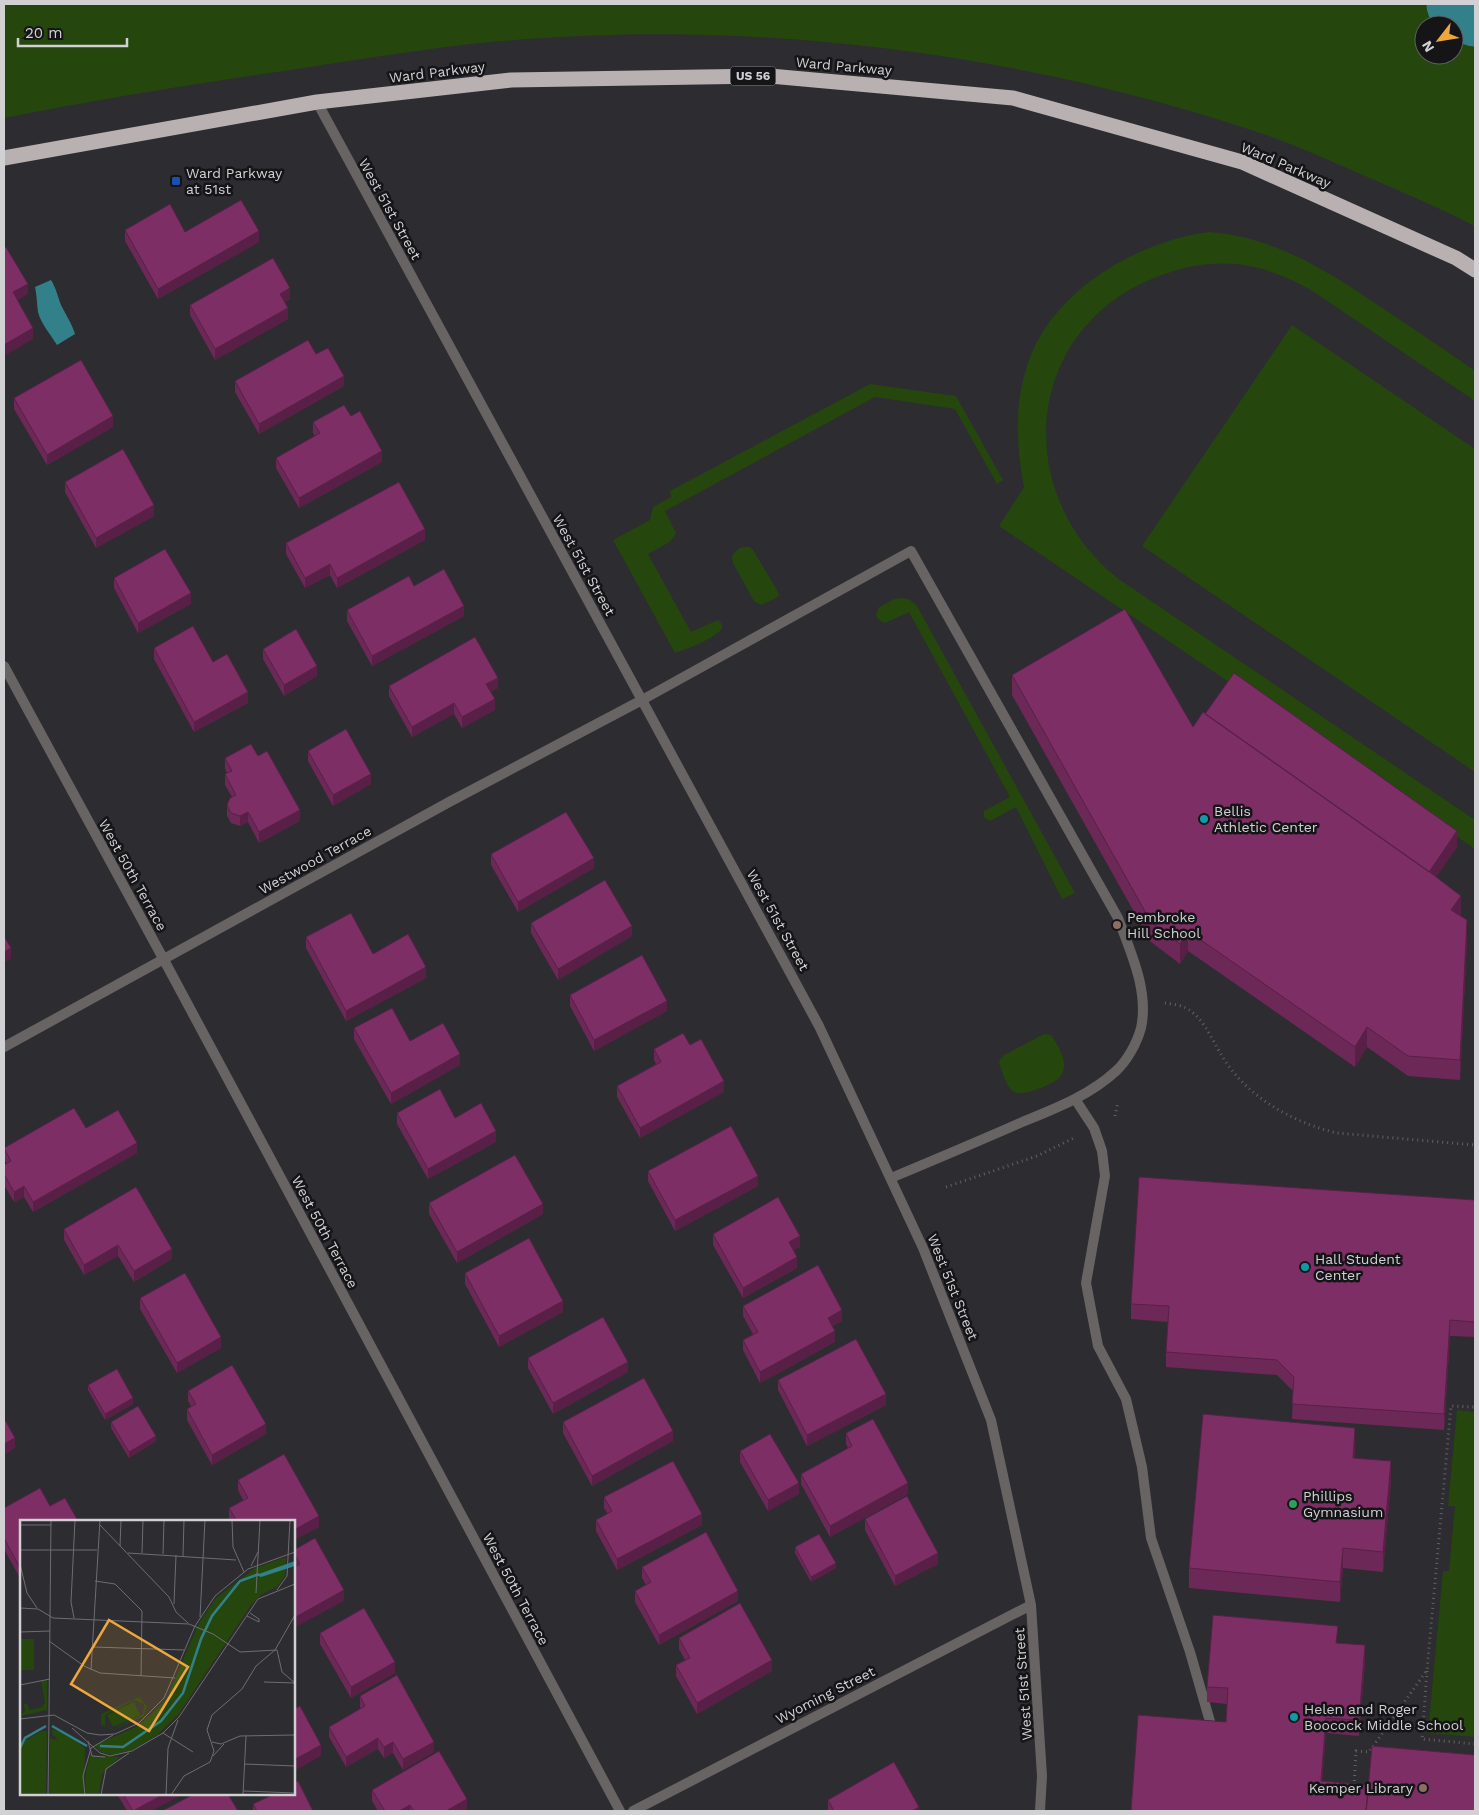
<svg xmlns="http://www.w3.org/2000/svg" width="1479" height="1815" font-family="'Work Sans',sans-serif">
<rect width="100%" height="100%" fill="#2c2c31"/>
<path fill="#25470e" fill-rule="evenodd" d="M4,4H1475V226C1441,209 1407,194 1372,179C1335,163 1298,146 1260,133C1028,55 771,21 528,39C455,44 382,56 310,67C208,82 105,98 4,118ZM1424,25H1454V55H1424Z
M1209,232C1276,237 1327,271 1381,307C1412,328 1444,349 1475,371V401L1314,292C1295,281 1276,272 1254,267C1225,260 1193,264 1165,274C1025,321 1007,492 1120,580L1475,820V849L999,526L1024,487C1016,446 1014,403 1028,363C1052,291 1137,241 1209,232Z
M1292,325L1475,449V772L1142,546Z
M870,384L956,396L1003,480L997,484L955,409L875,397L665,511L676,533C672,544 657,548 648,554L691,632L718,620L722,624V629C710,641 691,647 675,653L613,540L650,520L653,507L671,497L670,491Z
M743,547H750L753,550L777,590L779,595L776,598L761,605L754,601L733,563L732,556L738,549Z
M901,598L909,599L917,606L1075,893L1062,899L1016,807L992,820L989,821L984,817V811L1010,797L909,612L885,623L879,620L876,616L879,607L895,599Z
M1044,1034L1051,1035C1056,1042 1065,1057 1064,1066C1064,1070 1062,1074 1060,1077C1053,1084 1024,1097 1014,1092C1006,1087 1001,1070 999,1061L1004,1055Z
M1457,1410L1475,1412V1737L1428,1733L1443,1571H1449L1455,1506H1448Z"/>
<path fill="#32818a" d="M51,280C56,288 58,297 61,305C66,315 72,324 75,334L57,345C51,335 41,324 38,312C37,304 37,297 35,287Z"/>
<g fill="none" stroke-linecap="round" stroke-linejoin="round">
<path stroke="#32818a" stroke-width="65" d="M1459,4L1475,14"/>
<path stroke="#626266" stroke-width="3" stroke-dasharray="1 4" stroke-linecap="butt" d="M1165,1003C1171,1004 1179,1005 1184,1007C1206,1017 1214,1047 1228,1065C1253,1100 1295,1123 1337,1133L1475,1145
M1115,1116L1118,1102
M946,1187L1037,1156L1074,1138
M1427,1671L1422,1739L1475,1744
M1354,1786L1356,1751L1369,1752L1427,1670L1451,1406L1475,1407"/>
<path stroke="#686464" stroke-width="10" d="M642,700L911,551L1118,918C1131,953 1149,991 1141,1028C1137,1043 1127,1061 1116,1071C1089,1096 1054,1109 1020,1123C977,1142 934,1160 891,1178
M1075,1099L1094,1128L1102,1151L1105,1176L1086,1283L1098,1346L1126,1399L1142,1467L1151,1538L1190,1652L1211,1725"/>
<path stroke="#686464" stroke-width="10" d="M317,102L819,1026L923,1248L991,1420L1031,1605L1042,1776L1040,1811
M4,666L164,960L620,1811
M4,1047L451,801L642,700
M633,1811L1031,1605"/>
<path stroke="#b9b0b1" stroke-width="15" d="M4,158L317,102L511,80L770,76L1013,98L1242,162L1456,258L1475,270"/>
</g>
<path fill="#6c2857" d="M125,230L185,232L259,242L158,299L125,241Z
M290,299L284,302L288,319L215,360L190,315V305Z
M316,354L344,386L259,434L235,392V381Z
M14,398L113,427L47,465L14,409Z
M313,422L382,462L299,508L276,468V458L315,436L313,433Z
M65,482L154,516L96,548L65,492Z
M425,540L337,588L330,575L305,588L286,554V543Z
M114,578L191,604L138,633L114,588Z
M414,586L464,616L372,666L347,621V610Z
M154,648L213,662L248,703L194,732L154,659Z
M263,649L317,676L284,696L263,659Z
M1012,675L1193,727L1457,847L1436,877L1461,916L1467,940L1460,1080L1408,1076L1367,1047L1355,1067L1188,951L1180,964L1151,942L1012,695Z
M389,686L498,688L491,692L495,710L462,728L454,714L412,737L389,696Z
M308,751L371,784L333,806L308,761Z
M258,756L300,821L259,843L248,822L240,826L231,823L227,816V805L232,797L225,785V774L227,773L225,769V758Z
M491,854L594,868L518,912L491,865Z
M531,923L632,936L558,980L531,933Z
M306,937L373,954L426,978L346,1021L306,948Z
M570,995L667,1011L594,1051L570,1006Z
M354,1028L410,1041L460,1065L391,1104L354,1039Z
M690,1045L724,1092L640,1138L617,1097V1086L656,1064L654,1060V1049Z
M397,1113L455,1118L496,1142L428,1179L397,1124Z
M86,1128L137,1153L33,1212L24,1197L14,1202L4,1185V1165L7,1164L4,1159V1148Z
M648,1171L758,1186L675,1231L648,1181Z
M1475,1200V1337L1450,1336L1444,1430L1292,1419L1293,1391L1277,1375L1166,1367V1352L1168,1322L1131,1319V1304Z
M429,1203L543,1214L457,1263L429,1214Z
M64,1229L172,1259L134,1282L118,1256L84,1275L64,1240Z
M713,1234L800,1247L793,1250L797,1268L743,1298L713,1245Z
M465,1273L563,1312L499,1347L465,1284Z
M140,1298L221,1348L177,1373L140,1309Z
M743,1306L842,1321L832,1326L835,1342L760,1383L743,1350V1340L753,1334L743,1316Z
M528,1358L628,1372L553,1414L528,1368Z
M778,1380L886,1405L807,1446L778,1390Z
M88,1385L133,1404L105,1420L88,1390Z
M188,1391L266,1434L212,1465L187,1420V1409L191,1406L188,1401Z
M111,1422L156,1441L129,1458L111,1428Z
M563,1422L673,1441L592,1486L563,1433Z
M846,1433L908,1494L830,1537L801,1484V1474L848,1448L846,1444Z
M1355,1448L1354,1458L1391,1481L1383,1572L1343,1568L1340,1602L1189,1588V1568Z
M740,1451L799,1494L768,1511L740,1462Z
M238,1480L319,1527L294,1540V1521H231L229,1518V1508L243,1500L238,1490Z
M604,1497L702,1525L617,1570L596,1531V1520L608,1514L604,1508Z
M50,1506L20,1578L4,1549V1508Z
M865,1519L938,1564L895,1586L865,1530Z
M795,1547L836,1568L811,1582L795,1553Z
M294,1550L344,1601L295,1566L294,1564Z
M642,1567L738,1601L659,1645L635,1602V1591L646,1585L642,1578Z
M320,1633L395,1673L351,1698L320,1644Z
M679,1638L772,1671L697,1714L676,1676V1665L685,1660L679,1649Z
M1337,1643L1365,1661L1359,1736L1326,1733L1322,1781L1475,1811H1131L1226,1722L1227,1704L1207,1702V1687Z
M360,1696L434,1752L403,1770L393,1753L384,1758L378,1749L346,1767L329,1737V1727L361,1709L360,1707Z
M372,1790L467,1810L464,1811H378L372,1801Z
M117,1794H183L151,1811H127Z
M828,1800L919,1811H828Z
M253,1804L313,1811H253Z"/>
<path fill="#582047" d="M259,231V242L158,299V289Z
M28,284V294L13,303V292Z
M290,288V299L280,305V294Z
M288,308V319L215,360V349Z
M33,328V339L4,356V345Z
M344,376V386L259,434V424Z
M113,416V427L47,465V455Z
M382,451V462L299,508V498Z
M154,505V516L96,548V538Z
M425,529V540L337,588V578Z
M330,564V575L305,588V578Z
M191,593V604L138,633V623Z
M464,606V616L372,666V656Z
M317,666V676L284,696V685Z
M498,678V688L486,695V684Z
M248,692V703L194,732V722Z
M495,699V710L462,728V717Z
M454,703V714L412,737V727Z
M371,774V784L333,806V795Z
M300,810V821L259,843V832Z
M248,812V822L240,826V816Z
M1457,831V847L1427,890V875Z
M594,858V868L518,912V902Z
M1461,896V916L1451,910Z
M1467,920V940L1460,1080V1060Z
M632,926V936L558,980V969Z
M1188,931V951L1180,964V944Z
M11,948V959L4,962V952Z
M426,967V978L346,1021V1011Z
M667,1001V1011L594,1051V1040Z
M1367,1027V1047L1355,1067V1047Z
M460,1054V1065L391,1104V1093Z
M724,1081V1092L640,1138V1128Z
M496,1131V1142L428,1179V1169Z
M137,1143V1153L33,1212V1202Z
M758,1176V1186L675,1231V1220Z
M24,1186V1197L14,1202V1192Z
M543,1204V1214L457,1263V1252Z
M800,1236V1247L789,1253V1242Z
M118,1245V1256L84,1275V1265Z
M172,1249V1259L134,1282V1271Z
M797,1257V1268L743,1298V1288Z
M563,1301V1312L499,1347V1336Z
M842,1310V1321L828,1329V1318Z
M1450,1320V1336L1444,1430V1414Z
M835,1331V1342L760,1383V1372Z
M221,1337V1348L177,1373V1363Z
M628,1362V1372L553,1414V1403Z
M886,1394V1405L807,1446V1435Z
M133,1398V1404L105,1420V1414Z
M266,1424V1434L212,1465V1455Z
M1355,1428V1448L1353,1478V1458Z
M673,1431V1441L592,1486V1476Z
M156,1436V1441L129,1458V1452Z
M15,1438V1448L4,1455V1444Z
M1391,1461V1481L1383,1572V1552Z
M799,1483V1494L768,1511V1500Z
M908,1483V1494L830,1537V1526Z
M702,1514V1525L617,1570V1559Z
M319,1516V1527L294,1540V1530Z
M1343,1548V1568L1340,1602V1582Z
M938,1553V1564L895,1586V1576Z
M836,1563V1568L811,1582V1577Z
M21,1567V1578H20V1568Z
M344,1590V1601L294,1628V1618Z
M738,1591V1601L659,1645V1635Z
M1365,1645V1661L1359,1736V1720Z
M772,1660V1671L697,1714V1703Z
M395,1662V1673L351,1698V1687Z
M1326,1718V1733L1321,1796V1781Z
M378,1738V1749L346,1767V1757Z
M393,1742V1753L384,1758V1747Z
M434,1742V1752L403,1770V1759Z
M321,1745V1756L294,1771V1760Z
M164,1794H183L151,1811H133Z
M467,1799V1810L464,1811H446Z
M410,1805V1811H399Z
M919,1807V1811H912Z"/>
<path fill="#7d2e65" stroke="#582047" d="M241,200L259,231L158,289L125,230L170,204L185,232Z
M6,247L28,284L13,292L33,328L4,345V248Z
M273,258L290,288L280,294L288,308L215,349L190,305Z
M308,340L316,354L328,348L344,376L259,424L235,381Z
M81,360L113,416L47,455L14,398Z
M344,405L351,416L360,411L382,451L299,498L276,458L320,433L313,422Z
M123,449L154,505L96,538L65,482Z
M399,482L425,529L337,578L330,564L305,578L286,543Z
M165,549L191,593L138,623L114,578Z
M444,569L464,606L372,656L347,610L409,576L414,586Z
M1125,609L1193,727L1203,712L1427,870L1461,896L1451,910L1467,920L1460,1060L1408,1056L1367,1027L1355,1047L1188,931L1180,944L1151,922L1012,675Z
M193,626L213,662L227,654L248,692L194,722L154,648Z
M296,629L317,666L284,685L263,649Z
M475,637L498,678L486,684L495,699L462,717L454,703L412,727L389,686Z
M1234,673L1457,831L1429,872L1205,714Z
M346,729L371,774L333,795L308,751Z
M251,744L258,756L267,751L300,810L259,832L248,812L240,816L231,813L227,805L230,798L236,795L225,774L232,771L225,758Z
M566,812L594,858L518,902L491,854Z
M605,880L632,926L558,969L531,923Z
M351,913L373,954L408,934L426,967L346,1011L306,937Z
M4,936L11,948L4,952Z
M642,955L667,1001L594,1040L570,995Z
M392,1008L410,1041L443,1023L460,1054L391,1093L354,1028Z
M683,1033L690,1045L701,1039L724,1081L640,1128L617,1086L661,1062L654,1049Z
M440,1089L455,1118L481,1103L496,1131L428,1169L397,1113Z
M74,1108L86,1128L118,1110L137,1143L33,1202L24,1186L14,1192L4,1174V1165L11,1161L4,1148Z
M731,1126L758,1176L675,1220L648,1171Z
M515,1155L543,1204L457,1252L429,1203Z
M1139,1177L1475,1200V1322L1450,1320L1444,1414L1292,1404L1294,1377L1277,1360L1166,1352L1169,1306L1131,1304Z
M136,1187L172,1249L134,1271L118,1245L84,1265L64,1229Z
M778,1197L800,1236L789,1242L797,1257L743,1288L713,1234Z
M529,1238L563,1301L499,1336L465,1273Z
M818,1265L842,1310L828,1318L835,1331L760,1372L743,1340L758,1332L743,1306Z
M185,1273L221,1337L177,1363L140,1298Z
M603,1317L628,1362L553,1403L528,1358Z
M856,1339L886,1394L807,1435L778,1380Z
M232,1365L266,1424L212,1455L187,1409L196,1404L188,1391Z
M117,1369L133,1398L105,1414L88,1385Z
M644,1378L673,1431L592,1476L563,1422Z
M138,1406L156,1436L129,1452L111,1422Z
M1203,1414L1355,1428L1353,1458L1391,1461L1383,1552L1343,1548L1340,1582L1189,1568Z
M4,1418L15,1438L4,1444Z
M873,1419L908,1483L830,1526L801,1474L852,1446L846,1433Z
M770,1434L799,1483L768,1500L740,1451Z
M284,1454L319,1516L294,1530V1521H237L229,1508L248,1498L238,1480Z
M673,1461L702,1514L617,1559L596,1520L612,1511L604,1497Z
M40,1488L50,1506L65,1498L78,1521H21V1567L20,1568L4,1538V1508Z
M907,1496L938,1553L895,1576L865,1519Z
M706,1532L738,1591L659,1635L635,1591L651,1582L642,1567Z
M819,1534L836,1563L811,1577L795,1547Z
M315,1538L344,1590L294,1618V1567L300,1564L294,1553V1550Z
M740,1603L772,1660L697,1703L676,1665L690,1658L679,1638Z
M364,1608L395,1662L351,1687L320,1633Z
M1213,1615L1338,1626L1336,1643L1365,1645L1359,1720L1326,1718L1321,1781L1369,1785L1366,1811H1131L1138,1715L1226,1722L1228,1688L1207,1687Z
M397,1675L434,1742L403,1759L393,1742L384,1747L378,1738L346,1757L329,1727L365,1706L360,1696Z
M300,1706L321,1745L294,1760V1709Z
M1372,1746L1475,1755V1811H1366Z
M439,1751L467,1799L446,1811H414L410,1805L399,1811H385L372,1790Z
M894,1762L919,1807L912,1811H834L828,1800Z
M298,1781L313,1811H257L253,1804L274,1794H294V1783Z
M123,1794H164L133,1811Z
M194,1794H228L238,1811H162Z"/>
<rect fill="#1a4fb4" stroke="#151417" stroke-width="2" x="171" y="176" width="10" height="10" rx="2.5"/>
<g fill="#0f9aa8" stroke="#151417" stroke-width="2">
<circle cx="1204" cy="819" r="5"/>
<circle cx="1305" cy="1267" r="5"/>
<circle cx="1294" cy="1717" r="5"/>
</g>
<g fill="#8d6e63" stroke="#151417" stroke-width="2">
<circle cx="1117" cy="925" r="5"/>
<circle cx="1423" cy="1788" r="5"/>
</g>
<circle fill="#2e9e5b" stroke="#151417" stroke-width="2" cx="1293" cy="1504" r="5"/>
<g text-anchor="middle" stroke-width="5" stroke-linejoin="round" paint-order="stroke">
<rect fill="#151417" stroke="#99989b" stroke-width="1" x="730.5" y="66.5" width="45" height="19" rx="4"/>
<g font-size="12" font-weight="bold" fill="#d1d1d4">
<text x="753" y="80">US 56</text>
</g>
<g font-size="14" fill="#d1d1d4" stroke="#151417">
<text transform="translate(844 66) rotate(5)" y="5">Ward Parkway</text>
<text transform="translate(437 72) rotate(-7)" y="5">Ward Parkway</text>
<text transform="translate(1286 165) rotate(23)" y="5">Ward Parkway</text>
<text transform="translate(390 209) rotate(61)" y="5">West 51st Street</text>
<text transform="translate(584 565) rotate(61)" y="5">West 51st Street</text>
<text transform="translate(315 860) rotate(-29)" y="5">Westwood Terrace</text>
<text transform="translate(133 875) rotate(61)" y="5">West 50th Terrace</text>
<text transform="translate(778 920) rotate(61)" y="5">West 51st Street</text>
<text transform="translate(325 1232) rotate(62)" y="5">West 50th Terrace</text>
<text transform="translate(953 1287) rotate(68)" y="5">West 51st Street</text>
<text transform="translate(516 1589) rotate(62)" y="5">West 50th Terrace</text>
<text transform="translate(1023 1684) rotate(-94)" y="5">West 51st Street</text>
<text transform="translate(825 1695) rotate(-27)" y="5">Wyoming Street</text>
</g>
<g font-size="14" fill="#d1d1d4" stroke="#151417" text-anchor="start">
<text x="186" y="178">Ward Parkway<tspan x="186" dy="16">at 51st</tspan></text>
<text x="1214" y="816">Bellis<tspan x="1214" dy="16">Athletic Center</tspan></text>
<text x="1127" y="922">Pembroke<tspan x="1127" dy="16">Hill School</tspan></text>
<text x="1315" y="1264">Hall Student<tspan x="1315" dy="16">Center</tspan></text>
<text x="1303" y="1501">Phillips<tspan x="1303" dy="16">Gymnasium</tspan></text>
<text x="1304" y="1714">Helen and Roger<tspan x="1304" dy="16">Boocock Middle School</tspan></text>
<text x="1413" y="1793" text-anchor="end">Kemper Library</text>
</g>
</g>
<g transform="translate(20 1520)">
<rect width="275" height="275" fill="#2c2c31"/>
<path d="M266,37L265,56L257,67L242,74L231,85L158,195L136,216L110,231L92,235L80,232L75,225L118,206L146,180L179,103L196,78L235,48ZM0,119H14V150H0ZM27,160V190L0,196L5,191L4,184H7L10,190L22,187L25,182L21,161ZM119,177L127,186L124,196L93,210L81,205V194ZM114,180L124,184L123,194L94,209L85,207V195ZM114,182L120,195L93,207L87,195ZM32,209L49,215L65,228L64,275H29L30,218L38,220L32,214ZM22,211H27L26,275H0V229L6,220ZM70,235L100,237L82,254L79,275H66L65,257Z" fill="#25470e" fill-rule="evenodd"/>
<path d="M275,41V46L241,57L236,55Z" fill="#32818a"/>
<path fill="none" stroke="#32818a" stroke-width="2.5" d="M32,206L67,226M80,226L103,227L141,201L163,173L181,119L192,96L220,61L239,54M0,228L5,218L26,206"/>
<path fill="none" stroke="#6e6e72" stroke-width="1" d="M212,0L213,27L224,52M0,5H31M80,5L149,77L156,92L168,103M100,26L101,0M0,30H77M108,33L216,40M122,33L123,0M143,34L144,0M163,36L164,0M0,44L7,73L17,88M231,46L238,32M75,61L95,64L122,91L121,156M257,70L267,56L270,0M236,73L240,0M154,84L156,35M0,88L18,89L33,98L169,104L193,114L220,132L257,130L262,152L275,163M227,96L239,102V99L230,93M180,97L185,0M54,98L51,82L55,0M0,112L30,111M29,121L64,146L80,153L155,158M73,127L164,130M71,150L80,0M244,162L275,163M0,165L30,159M29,195L31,0M0,199L34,195L67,213L80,215L95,214L119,203L144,178L175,106L195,76L228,49L275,32M52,208L80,233L90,236L112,231L143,213L159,197L238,79L275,64M143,213L173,232M68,221L72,236L85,237M192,222L201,224L220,216L275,215M193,236L204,224M224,244L275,246M223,271L275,273M28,275L29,195M65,275L63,256L71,228L93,215M81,275L86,249L109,233M146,275L148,228L158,200M151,275L164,256L190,242L194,231L187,210L192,195L222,169L236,146L255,130L275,95M223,275L226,216"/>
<path fill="#eea73d" fill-opacity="0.15" stroke="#eea73d" stroke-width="2.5" d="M89,100L168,147L129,211L51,164Z"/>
<rect width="275" height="275" fill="none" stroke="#d1d1d4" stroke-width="2.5"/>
</g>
<rect width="1479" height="1815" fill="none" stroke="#d1d1d4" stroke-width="10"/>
<g transform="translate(1439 40) rotate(239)"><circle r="24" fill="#151417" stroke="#606063"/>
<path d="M0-4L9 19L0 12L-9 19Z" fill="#eea73d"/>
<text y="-8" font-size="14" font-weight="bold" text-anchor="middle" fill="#d1d1d4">N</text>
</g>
<path d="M18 38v8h109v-8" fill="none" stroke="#d1d1d4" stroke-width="2.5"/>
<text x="25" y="38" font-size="15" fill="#d1d1d4" stroke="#151417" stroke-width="4" paint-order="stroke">20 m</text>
</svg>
